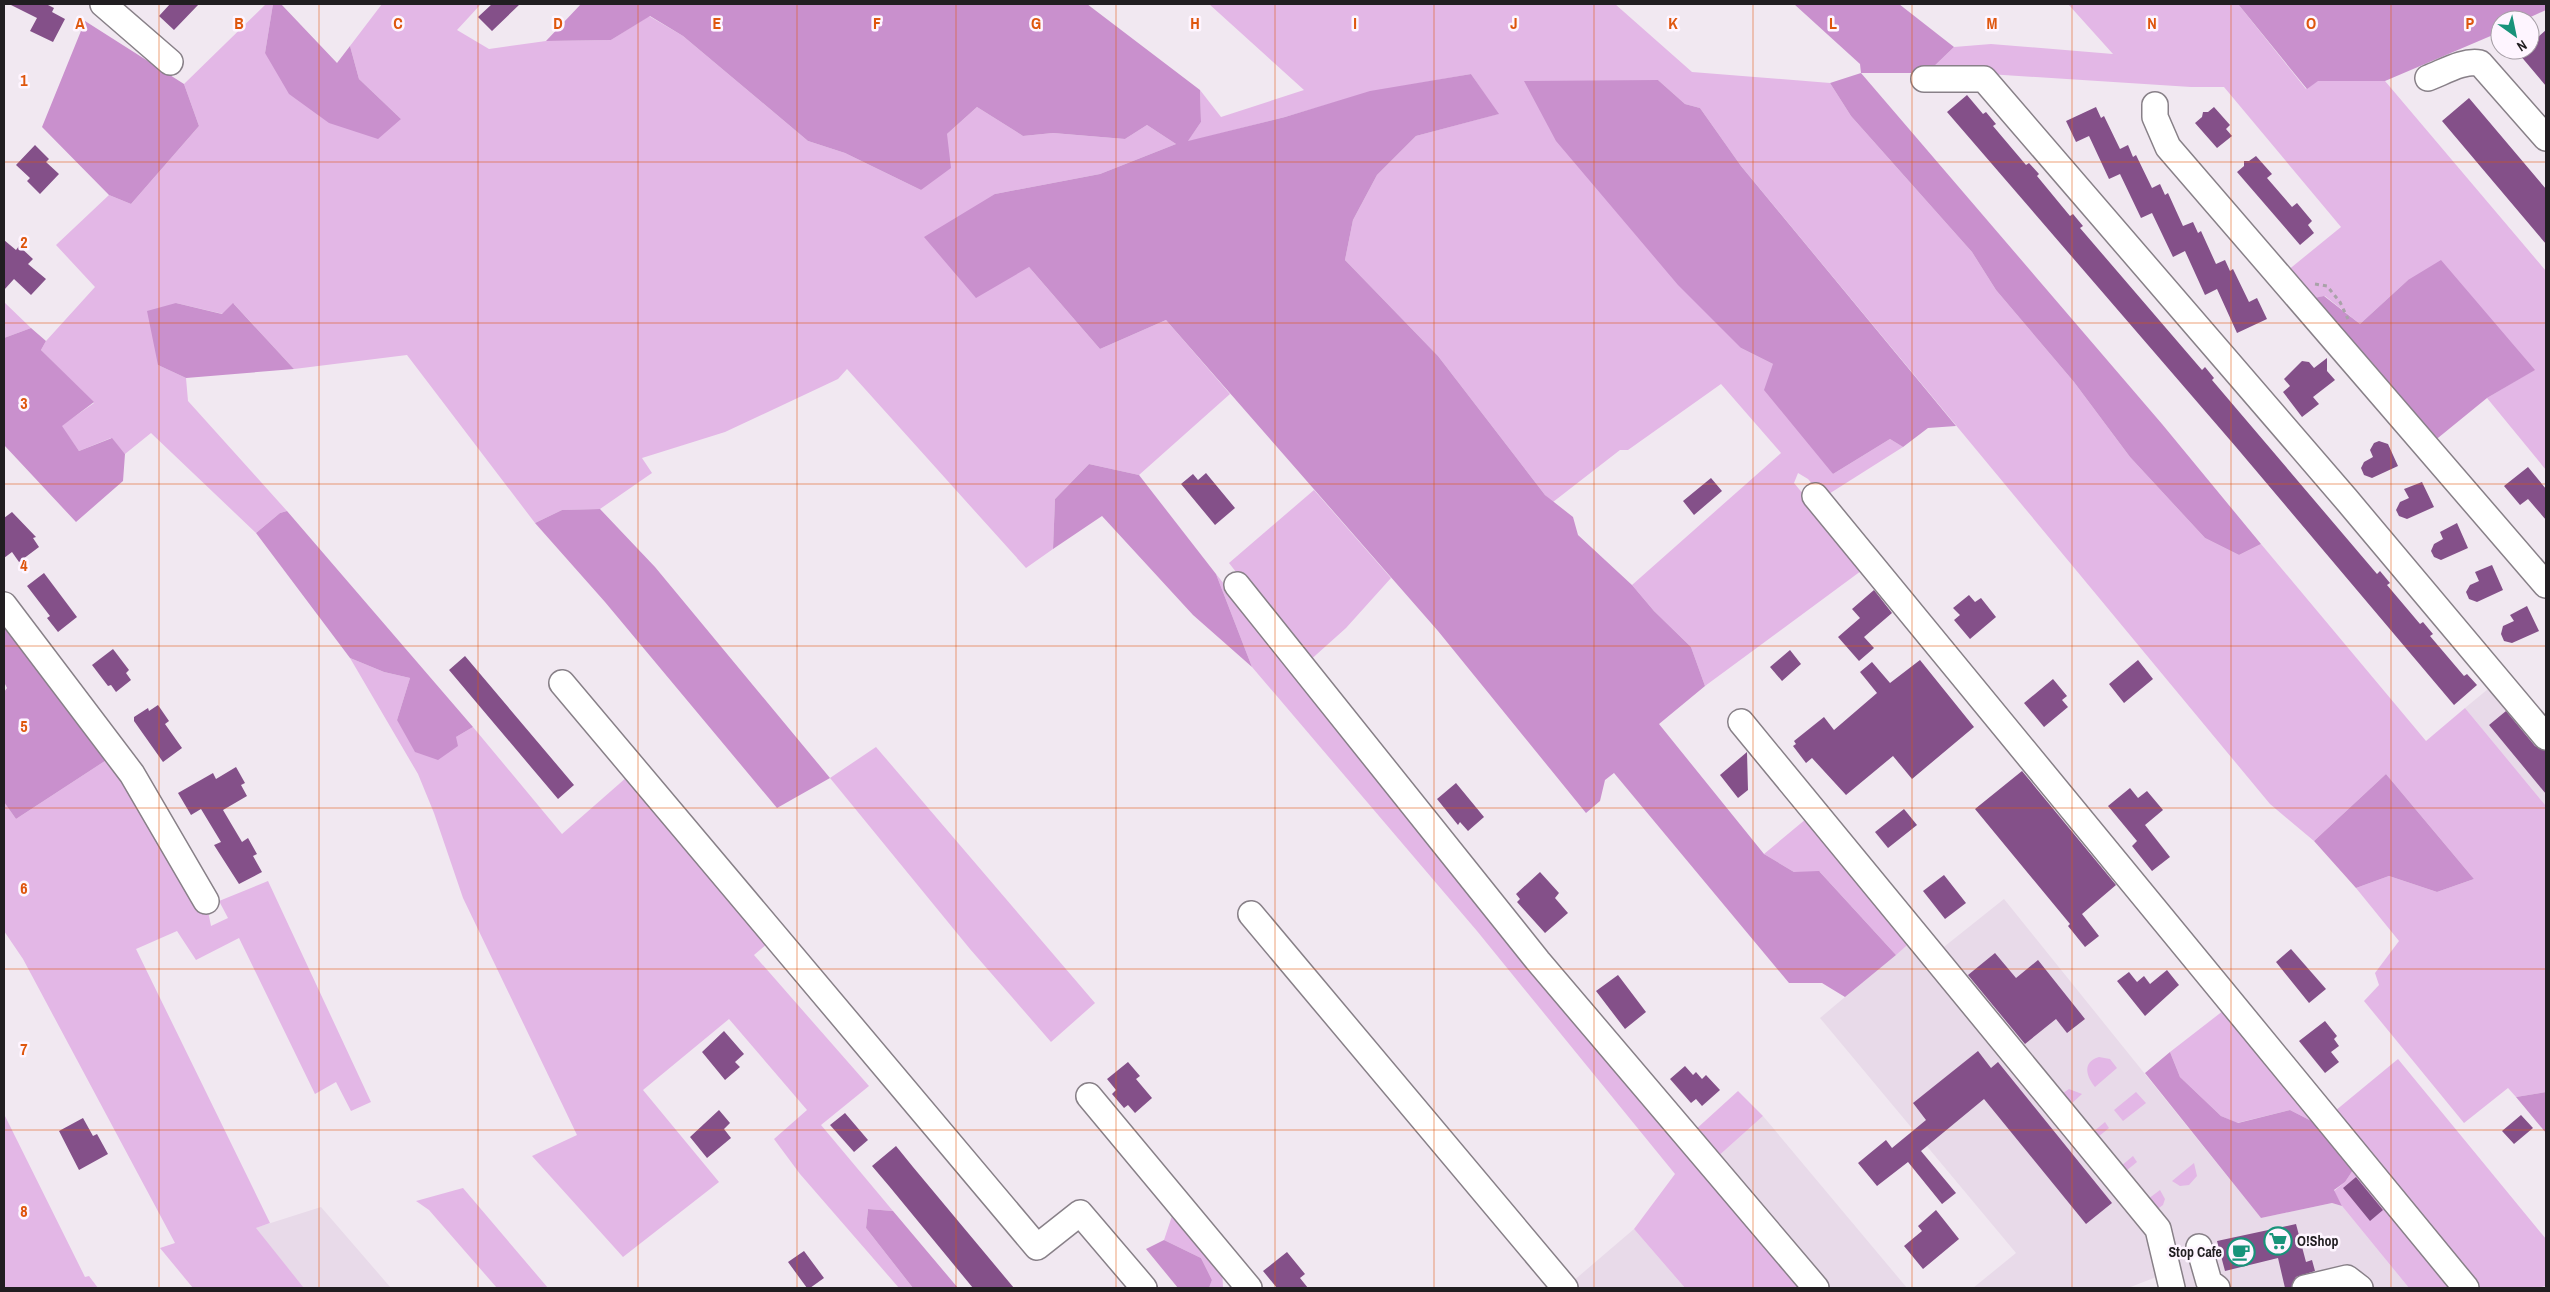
<svg xmlns="http://www.w3.org/2000/svg" width="2550" height="1292" font-family="'Archivo Narrow',sans-serif">
<rect width="100%" height="100%" fill="#f1e8f1"/>
<path fill="#e8dae9" d="M2505,675L2546,724V806L2465,708Z
M2004,899L2261,1218L2332,1203L2342,1206L2409,1288H2182L2159,1276L2128,1288H1973L2016,1253L1820,1018L1914,939L1930,958Z
M1763,1116L1907,1288H1821L1714,1160Z
M321,1207L391,1288H304L255,1228Z
M1634,1229L1685,1288H1565Z"/>
<path fill="#e3b7e6" d="M266,4H273L265,53L401,119L359,79L350,46L382,4H481L457,30L489,49L546,41L611,40L649,16L683,36L808,141L845,153L921,190L947,134L977,107L1023,136L1053,133L1125,139L1147,125L1176,144L1100,174L995,194L1029,267L1100,349L1166,320L1230,394L1139,475L1089,464L1055,499L1053,549L1026,568L847,369L838,379L725,432L642,458L652,473L600,509L562,510L535,523L407,355L294,369L234,304L223,314L176,303L158,365L186,378L188,401L287,511L280,513L256,533L151,433L125,454L111,438L79,451L61,426L94,403L41,350L46,341L95,287L56,245L109,195L131,204L199,126L184,84Z
M1209,4H1615L1692,72L1830,83L1851,116L1972,252L1996,290L2074,382L2130,457L2205,538L2239,555L2261,544L2426,741L2465,708L2546,806V1092L2516,1097L2508,1088L2464,1123L2364,1001L2379,985L2375,973L2399,941L2356,888L2389,876L2437,892L2474,879L2386,774L2314,841L2270,804L1741,166L1700,108L1685,104L1658,80L1741,348L1773,364L1833,474L1890,439L1903,447L1824,497L1808,479L1798,473L1794,483L1865,568L1705,686L1691,647L1654,611L1632,585L1781,453L1721,384L1628,450H1620L1553,502L1545,495L1438,356L1345,260L1353,220L1377,175L1416,136L1498,114L1471,74L1370,92L1285,117L1187,142L1201,122L1200,90L1221,117L1304,90Z
M2068,4H2238L2306,89L2317,81H2385L2546,271V470L2487,398L2534,370L2408,280L2360,324L2325,296L2314,298L2287,271L2341,227L2224,87H2191L1988,74L1927,73L1954,47L1991,44L2113,54Z
M4,302L31,328L4,338Z
M1314,490L1391,578L1346,628L1307,663L1229,563Z
M1216,574L1382,780L1800,1288H1685L1634,1229L1675,1174L1477,931L1252,667Z
M350,658L384,672L410,678L397,720L456,737L473,727L562,834L627,777L768,943L754,955L869,1086L821,1125L893,1211L868,1209L866,1228L913,1288H899L800,1174L774,1139L807,1110L729,1019L643,1090L719,1182L623,1257L532,1156L577,1135L463,898L434,813L418,774Z
M876,747L1095,1003L1051,1042L970,949L830,778Z
M111,757L206,901L211,926L228,918L219,901L268,881L371,1102L351,1111L336,1082L315,1094L239,938L196,960L177,931L136,949L270,1223L256,1228L304,1288H193L160,1248L175,1243L23,959L4,931V802L16,819Z
M1812,814L1914,939L1896,955L1820,872H1794L1764,854Z
M2228,1007L2327,1129L2290,1110L2237,1123L2221,1116L2180,1077L2170,1052Z
M2099,1057L2110,1059L2117,1068L2095,1087C2086,1076 2082,1062 2099,1057Z
M2398,1059L2546,1239V1286L2536,1288H2475L2335,1111Z
M2069,1089L2082,1094L2071,1104L2093,1132L2105,1122L2109,1128L2098,1137L2121,1166L2133,1156L2137,1162L2126,1171L2148,1199L2160,1190L2165,1199L2163,1205L2155,1211L2060,1095Z
M1738,1091L1763,1116L1714,1160L1694,1131Z
M2136,1092L2146,1103L2123,1121L2114,1110Z
M4,1114L85,1277L89,1276L98,1288H4Z
M2194,1163L2197,1176L2189,1185L2180,1186L2172,1181Z
M2357,1164L2455,1288H2409L2342,1206L2334,1191L2345,1182Z
M463,1188L548,1288H497L429,1210L416,1201Z
M1174,1210L1222,1264L1223,1288H1209L1212,1280L1201,1258L1164,1240Z"/>
<path fill="#c990cd" d="M273,4H281L337,63L350,46L359,79L401,119L378,139L329,123L289,94L265,53Z
M581,4H1087L1200,90L1201,122L1188,141L1285,117L1370,91L1471,74L1499,114L1416,136L1377,175L1353,220L1345,260L1438,356L1545,495L1573,517L1578,535L1632,585L1654,611L1691,647L1705,686L1659,724L1764,854L1794,872L1819,871L1896,955L1845,997L1822,983H1789L1614,773L1605,780L1600,801L1586,813L1438,631L1166,320L1100,349L1029,267L976,298L924,237L995,194L1100,174L1176,144L1147,125L1125,139L1053,133L1023,136L977,107L947,134L951,168L921,190L845,153L808,141L683,36L650,16L611,40L546,41Z
M1794,4H1899L1954,47L1927,73H1861L2162,424L2261,544L2239,555L2205,538L2130,457L2074,382L1996,290L1972,252L1851,116L1830,83L1861,73L1860,64Z
M2238,4H2546V10L2524,20H2500V32L2385,81H2318L2307,89Z
M85,21L184,84L199,126L131,204L109,195L42,127Z
M1658,80L1685,104L1700,108L1741,166L1956,426L1928,428L1903,447L1890,439L1833,474L1764,390L1773,364L1741,348L1678,285L1556,141L1524,81Z
M2441,260L2535,370L2487,398L2433,442L2314,298L2324,296L2360,324L2408,280Z
M176,303L222,314L233,303L294,369L186,378L158,365L147,311Z
M31,328L46,341L41,350L94,402L62,426L79,451L112,438L125,454L123,481L76,522L4,445V338Z
M1089,464L1139,475L1216,574L1252,667L1193,615L1102,516L1053,549L1055,499Z
M600,509L655,567L830,778L777,808L605,602L535,523L562,510Z
M287,511L473,727L456,737L458,746L438,760L415,752L397,720L410,678L384,672L350,658L256,533L280,513Z
M4,620L111,757L16,819L4,802V692L7,688L4,682Z
M2386,774L2474,879L2437,892L2389,876L2356,888L2314,841Z
M2170,1052L2180,1077L2221,1116L2238,1123L2290,1110L2327,1129L2357,1164L2345,1182L2334,1190L2342,1206L2332,1203L2261,1218L2145,1073Z
M2546,1092V1133L2516,1097Z
M868,1209L893,1211L958,1288H913L866,1228Z
M1164,1240L1201,1258L1212,1280L1209,1288H1178L1146,1249Z"/>
<path fill="#845089" d="M9,4H46L54,8L52,12L65,19L53,42L30,31L37,18Z
M170,4H199L174,30L159,16Z
M492,4H520L492,31L478,17Z
M2546,30V86L2519,54L2524,50H2530V44Z
M1967,95L1983,114L1986,112L1996,124L1993,126L2026,165L2029,163L2039,174L2037,176L2070,216L2073,214L2083,226L2080,228L2202,370L2205,367L2214,378L2212,380L2377,574L2380,571L2390,583L2387,585L2420,624L2423,622L2433,634L2430,636L2464,676L2467,674L2477,685L2454,705L2236,447L1947,112Z
M2469,98L2546,189V244L2442,121Z
M2096,107L2101,118L2104,116L2120,149L2128,145L2133,157L2136,155L2152,188L2160,184L2165,195L2168,193L2183,226L2193,222L2198,233L2201,231L2216,264L2225,260L2230,271L2233,269L2249,302L2257,298L2267,319L2237,333L2217,289L2205,295L2185,251L2173,257L2152,213L2141,218L2120,174L2109,179L2089,136L2076,142L2066,121Z
M2214,107L2230,125L2226,129L2232,136L2217,148L2195,123L2202,117L2203,112H2208Z
M35,145L49,159L46,162L59,174L40,194L27,181L30,178L16,165Z
M2256,156L2272,174L2267,178L2292,207L2297,203L2312,221L2308,225L2314,233L2300,245L2237,172L2244,166V161H2249Z
M4,240L16,250L19,246L33,259L28,264L46,279L31,295L14,279L4,290Z
M2327,358V371L2335,380L2313,397L2319,404L2302,417L2283,392L2290,386L2284,379L2302,361L2309,362L2314,368Z
M2379,441L2388,444L2398,466L2372,478L2364,475L2361,468L2364,462L2373,457L2370,450L2374,443Z
M2528,467L2546,489V520L2528,499L2520,505L2504,486Z
M1206,473L1235,508L1215,525L1181,484L1193,474L1198,480Z
M1711,478L1722,491L1694,515L1683,501Z
M2422,482L2434,507L2407,519L2399,516L2396,510L2400,502L2409,498L2404,489Z
M12,512L36,537L33,538L39,547L19,562L12,552L4,558V518Z
M2457,523L2468,548L2441,560L2434,557L2431,551L2434,544L2443,539L2440,532Z
M2492,565L2503,590L2477,602L2469,599L2466,592L2470,585L2479,581L2475,572Z
M44,573L77,617L58,632L47,618L50,616L27,586Z
M1874,590L1892,613L1864,637L1874,648L1859,661L1838,637L1860,618L1852,609Z
M1969,595L1975,602L1981,598L1996,617L1970,639L1954,620L1960,615L1953,608Z
M2527,606L2539,631L2512,643L2504,641L2501,634L2503,626L2514,621L2510,615Z
M113,649L129,670L126,673L131,680L116,692L111,685L108,686L92,665Z
M1790,650L1801,664L1782,681L1770,667Z
M465,656L574,785L558,799L449,670Z
M1920,660L1974,727L1912,779L1893,756L1846,795L1812,758L1806,763L1793,746L1796,744L1794,741L1824,717L1834,730L1877,693L1860,672L1872,662L1890,683Z
M2138,660L2153,679L2124,703L2109,684Z
M2053,679L2067,696L2062,700L2068,707L2044,727L2024,703Z
M158,705L169,721L165,724L182,748L163,762L134,721V717L148,708L149,711Z
M2506,711L2535,746L2546,751V794L2489,725Z
M1747,752L1748,790L1738,798L1720,775Z
M236,767L245,783L241,785L247,796L223,810L242,842L248,838L257,854L253,856L262,872L239,884L214,845L221,842L201,809L191,815L178,793L213,773L216,779Z
M2022,771L2116,885L2082,914L2099,936L2085,947L2068,926L2070,924L1975,809Z
M1456,783L1484,817L1468,831L1460,822L1458,825L1437,799Z
M2130,788L2138,798L2147,791L2163,810L2145,825L2170,857L2152,871L2132,846L2137,841L2108,806Z
M1904,809L1917,825L1888,848L1875,832Z
M1540,872L1559,893L1555,898L1568,913L1545,933L1517,902L1520,899L1516,894Z
M1944,875L1966,903L1945,919L1923,891Z
M2291,949L2326,989L2309,1003L2276,962Z
M1995,953L2016,978L2038,960L2085,1019L2067,1033L2056,1019L2025,1044L1968,975Z
M2167,970L2179,985L2145,1016L2117,981L2129,972L2137,982L2144,976L2150,984Z
M1618,975L1646,1012L1625,1029L1596,991Z
M2325,1021L2337,1036L2334,1039L2339,1046L2331,1052L2339,1062L2325,1073L2299,1041Z
M724,1031L744,1054L735,1062L740,1067L725,1080L702,1052Z
M1978,1051L1991,1068L1998,1062L2112,1203L2086,1224L1984,1099L1921,1151L1956,1193L1942,1204L1908,1162L1877,1186L1858,1163L1886,1140L1892,1148L1926,1120L1913,1103Z
M1128,1062L1140,1076L1136,1079L1152,1098L1135,1113L1128,1105L1124,1108L1112,1094L1116,1090L1107,1079Z
M1685,1066L1693,1075L1696,1072L1702,1079L1706,1075L1720,1090L1702,1106L1696,1099L1691,1103L1670,1079Z
M719,1110L730,1123L724,1129L731,1138L707,1158L690,1137Z
M845,1113L868,1140L854,1152L830,1125Z
M2521,1115L2533,1128L2514,1144L2502,1131Z
M83,1118L93,1136L97,1134L108,1154L79,1170L59,1131Z
M896,1146L913,1167L1014,1288H973L889,1186L872,1166Z
M2356,1177L2383,1210L2370,1221L2343,1188Z
M1936,1210L1959,1239L1923,1269L1904,1246L1922,1231L1918,1226Z
M2296,1224L2306,1262L2312,1260L2315,1271L2296,1277L2291,1288H2285L2278,1258L2225,1271L2217,1241Z
M804,1251L824,1278L810,1288H807L788,1262Z
M1287,1252L1305,1274L1300,1278L1308,1288H1277L1263,1271Z"/>
<g fill="none" stroke-linecap="round" stroke-linejoin="round">
<g stroke="#888088" stroke-width="28">
<path id="minor" d="M103,4L170,62
M2428,78C2444,72 2463,60 2480,63L2546,138
M1924,79H1984L2346,499L2546,737
M2155,105V117L2168,147L2546,585
M1815,496L2466,1288
M1237,585L1538,961L1816,1288
M4,605L132,774L206,901
M562,683L1037,1247L1080,1213L1144,1288
M1741,722L2158,1229L2172,1288
M1251,914L1565,1288
M1089,1096L1249,1288
M2199,1247L2209,1282L2217,1288
M2305,1288L2347,1278L2360,1288"/>
</g>
<path stroke="#a9a2a9" stroke-width="3" stroke-dasharray="4 4" stroke-linecap="butt" d="M2315,284L2327,286L2340,302L2348,319"/>
<use href="#minor" stroke="#fff" stroke-width="25"/>
</g>
<path fill="none" stroke="#de560d" stroke-width="1" stroke-opacity="0.55" d="M159,4V1288M319,4V1288M478,4V1288M638,4V1288M797,4V1288M956,4V1288M1116,4V1288M1275,4V1288M1434,4V1288M1594,4V1288M1753,4V1288M1912,4V1288M2072,4V1288M2231,4V1288M2391,4V1288M4,162H2546M4,323H2546M4,484H2546M4,646H2546M4,808H2546M4,969H2546M4,1130H2546"/>
<defs>
<g id="supermarket-ring" transform="scale(1.4375)"><circle r="9.5" fill="#fef5ff" stroke="#18937a" stroke-width="1.5"/><path d="M-6-5.5h2.5l.6 2H6L4.5 2H-2.5L-4.4-4H-6ZM-1.5 3.2a1.3 1.3 0 1 0 .1 0ZM3 3.2a1.3 1.3 0 1 0 .1 0Z" fill="#18937a"/></g>
<g id="cafe-ring" transform="scale(1.4375)"><circle r="9.5" fill="#fef5ff" stroke="#18937a" stroke-width="1.5"/><path d="M-5.5-4.5H6V0H3Q3 3.5 0 3.5H-2.5Q-5.5 3.5-5.5 0ZM3-3.2v2h1.7v-2ZM-6 4.5H4V6H-6Z" fill="#18937a"/></g>
</defs>
<g fill-rule="evenodd">
<use href="#supermarket-ring" x="2278" y="1241"/>
<use href="#cafe-ring" x="2241" y="1252"/>
</g>
<g text-anchor="middle" stroke-width="5" stroke-linejoin="round" paint-order="stroke">
<g font-size="14" font-weight="bold" fill="#211e21" stroke="#fef5ff" text-anchor="start">
<text x="2297" y="1246">O!Shop</text>
<text x="2222" y="1257" text-anchor="end">Stop Cafe</text>
</g>
</g>
<g font-size="16" text-anchor="middle" font-weight="bold" fill="#de560d" stroke="#fef5ff" stroke-width="5" stroke-linejoin="round" paint-order="stroke">
<text x="80" y="29">A</text>
<text x="239" y="29">B</text>
<text x="398" y="29">C</text>
<text x="558" y="29">D</text>
<text x="717" y="29">E</text>
<text x="877" y="29">F</text>
<text x="1036" y="29">G</text>
<text x="1195" y="29">H</text>
<text x="1355" y="29">I</text>
<text x="1514" y="29">J</text>
<text x="1673" y="29">K</text>
<text x="1833" y="29">L</text>
<text x="1992" y="29">M</text>
<text x="2152" y="29">N</text>
<text x="2311" y="29">O</text>
<text x="2470" y="29">P</text>
<text x="24" y="86">1</text>
<text x="24" y="248">2</text>
<text x="24" y="409">3</text>
<text x="24" y="571">4</text>
<text x="24" y="732">5</text>
<text x="24" y="894">6</text>
<text x="24" y="1055">7</text>
<text x="24" y="1217">8</text>
</g>
<rect width="2550" height="1292" fill="none" stroke="#211e21" stroke-width="10"/>
<g transform="translate(2515 35) rotate(147)"><circle r="24" fill="#fef5ff" stroke="#a69fa6"/>
<path d="M0-4L9 19L0 12L-9 19Z" fill="#18937a"/>
<text y="-8" font-size="14" font-weight="bold" text-anchor="middle" fill="#211e21">N</text>
</g>
</svg>
